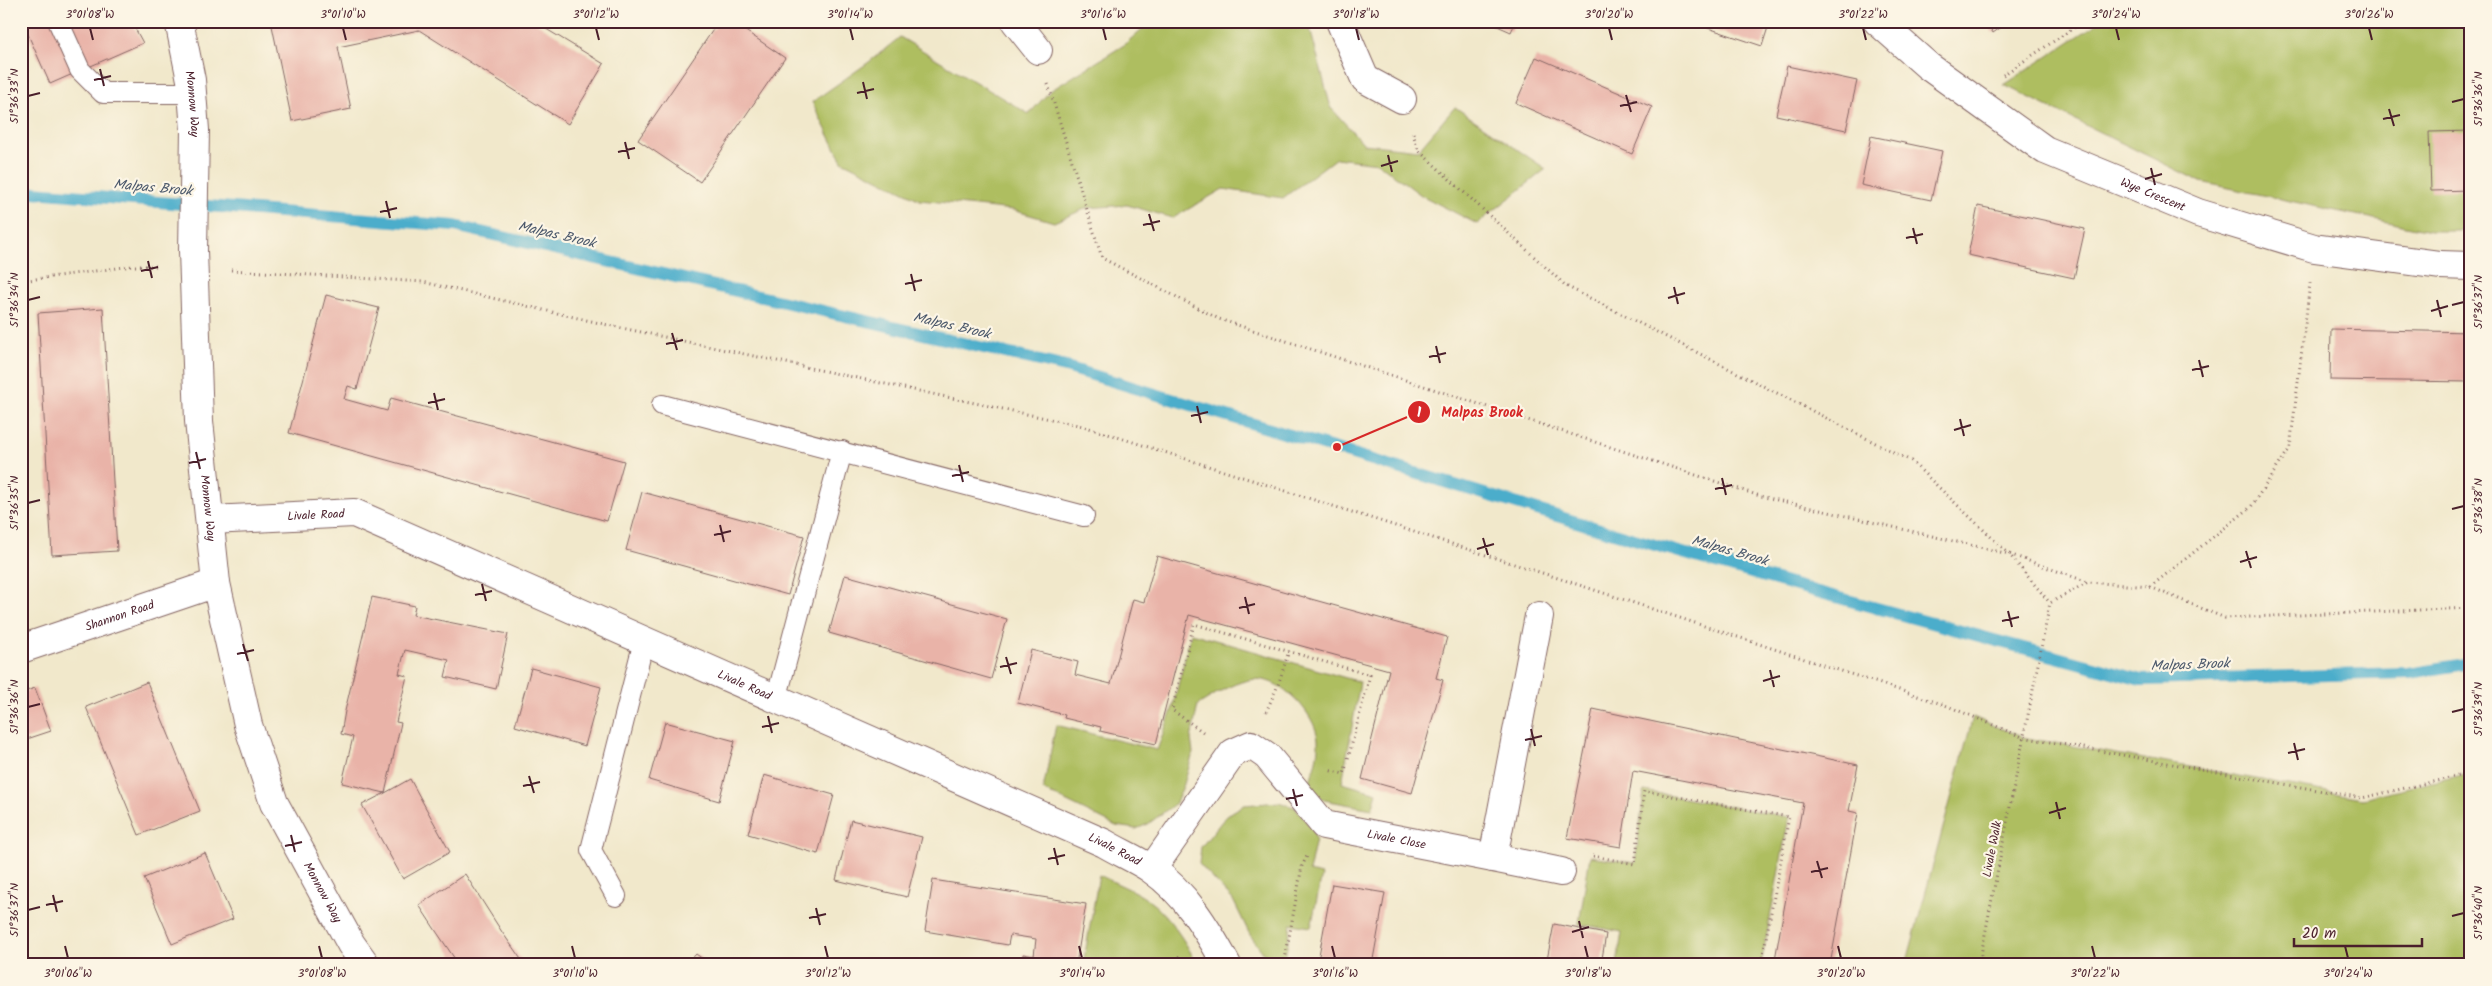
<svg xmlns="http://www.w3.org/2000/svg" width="2492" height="986" font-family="Kalam,sans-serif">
<rect width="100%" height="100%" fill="#fcf5e5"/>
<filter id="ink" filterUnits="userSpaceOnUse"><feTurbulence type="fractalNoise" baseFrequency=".02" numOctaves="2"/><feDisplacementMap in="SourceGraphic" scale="10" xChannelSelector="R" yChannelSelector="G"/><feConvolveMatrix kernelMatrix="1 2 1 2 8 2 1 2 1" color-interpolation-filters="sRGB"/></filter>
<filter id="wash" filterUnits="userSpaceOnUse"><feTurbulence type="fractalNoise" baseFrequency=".0096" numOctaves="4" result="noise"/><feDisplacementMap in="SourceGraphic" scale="20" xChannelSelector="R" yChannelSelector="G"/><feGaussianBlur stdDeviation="1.12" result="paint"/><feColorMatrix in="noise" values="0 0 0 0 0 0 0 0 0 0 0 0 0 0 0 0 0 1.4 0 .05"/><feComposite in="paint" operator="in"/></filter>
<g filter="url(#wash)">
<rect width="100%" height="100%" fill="#f1e8cb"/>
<path fill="#aebe61" stroke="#7c6e46" d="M1151,21H1308L1331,108L1364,144L1418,150L1455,107L1546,169L1477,224L1421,195L1378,163L1336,158L1283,198L1223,189L1173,218L1127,205L1087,208L1054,222L1013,210L920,200L842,161L812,102L869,62L900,37L1029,114L1050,91L1124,45Z
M2101,21H2471V231H2430L2201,182L2004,85Z
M1191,633L1360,682L1342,783L1377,793L1372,809L1324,800L1309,785C1313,771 1319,755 1318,740C1316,713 1278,673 1249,680C1230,684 1214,695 1198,705L1191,739L1193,753L1184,784L1176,803L1148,824L1136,829L1116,826L1043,790L1056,725L1157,750L1172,710Z
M1973,717L2022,737L2362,798L2471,773V965H1906Z
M1644,791L1789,817L1761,965L1617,964L1622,932L1579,924L1590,856L1635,863Z
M1279,802L1296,808L1312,829L1316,839L1309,872L1322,875L1311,927L1291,924L1284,965H1272L1250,935L1233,900L1199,864L1201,847L1227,815L1244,805Z
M1099,875C1115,883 1134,890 1148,900C1168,914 1187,943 1197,965H1083Z"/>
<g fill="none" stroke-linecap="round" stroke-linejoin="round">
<path stroke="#4cadcb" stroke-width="12" d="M21,191L455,226L1066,367L1603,530L1814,591L2141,680L2409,673L2471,663"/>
</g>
<g id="blocks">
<path fill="#e9b3a8" d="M22,21H131L143,43L50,84Z
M271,21H533L604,64L568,124L419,30L338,47L351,109L292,121Z
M719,21H731L785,58L700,182L638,140Z
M1486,21H1516L1511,32Z
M1694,21H1770L1762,46L1693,23Z
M1986,21H2010L1993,33Z
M1536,57L1652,107L1632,154L1516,103Z
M1787,66L1857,81L1846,130L1776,115Z
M2471,131V190L2431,191L2429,132Z
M1871,136L1942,151L1931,200L1861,185Z
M1978,206L2085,229L2074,278L1968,255Z
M326,295L379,308L357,389L348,386L344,399L387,411L391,398L624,461L607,521L289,433Z
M103,308L117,551L52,555L38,313Z
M2331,329L2471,332V382L2330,380Z
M642,492L804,536L788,595L626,550Z
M1157,556L1447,637L1436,678L1443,680L1412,793L1362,779L1389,670L1189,615L1156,744L1100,731L1101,727L1064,718L1065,715L1018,703L1031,650L1078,662L1075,675L1111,684L1133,599L1144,602Z
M845,575L1007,619L991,679L829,633Z
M372,597L415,606L413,615L508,634L496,689L445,677L449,660L405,650L399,674L407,676L396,722L401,723L385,793L410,779L450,852L403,879L362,805L385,793L342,783L353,737L341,734L345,711Z
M531,668L601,687L585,746L515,726Z
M147,682L200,811L139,835L86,707Z
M35,688L51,731L21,741V693Z
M1593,709L1858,765L1849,811L1858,813L1830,965H1774L1803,803L1633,771L1621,847L1567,838Z
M665,722L735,741L719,801L649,780Z
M764,775L834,795L818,854L748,834Z
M851,820L922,837L907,897L836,880Z
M205,853L233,919L172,944L144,878Z
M465,874L502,932L525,965H459L436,931L419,905Z
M933,880L1086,904L1076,965H1022L1023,954L1034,956L1036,939L1010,935L1008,945L925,931Z
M1332,884L1385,893L1372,965H1339L1318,961Z
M1554,924L1606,934L1601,965H1546Z
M696,954L711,965H686Z"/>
</g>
</g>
<g filter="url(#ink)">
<use href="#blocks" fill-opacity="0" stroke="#846563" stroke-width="1"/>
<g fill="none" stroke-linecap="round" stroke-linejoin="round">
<g stroke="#846563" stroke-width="22">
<path id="service" d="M58,21L80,70L103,93H192
M662,405L1084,516
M776,700L842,451
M616,896L591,850L644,641"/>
</g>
<g stroke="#846563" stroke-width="30">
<g id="minor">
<path d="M1015,21L1038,50"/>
<path d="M1340,21L1365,79L1402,99"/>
<path id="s1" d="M1877,21L1928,66L2045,150L2198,213L2314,248L2440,265L2471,266"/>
<path id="s2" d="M211,520L354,513L1104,843C1119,852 1136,859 1151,869C1186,893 1207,929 1227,965"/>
<path id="s3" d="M21,649L216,583"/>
<path d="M1493,858L1561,872"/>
<path id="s4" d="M1152,869L1233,753L1251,745L1267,756L1324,825L1493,858L1539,616"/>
</g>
</g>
<g stroke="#846563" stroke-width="30">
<g id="tertiary">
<path id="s5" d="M179,21L191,80L195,130L193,251L199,421L216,583L248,725L274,803L351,944L366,965"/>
</g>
</g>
<path stroke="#846563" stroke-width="3" stroke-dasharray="1 4" stroke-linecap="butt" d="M2003,75L2084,21
M1048,84L1102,258L1219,319L1760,496L2009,554L2088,582
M1413,133L1418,150L1566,286L1911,461L2009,554L2050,603
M231,270L423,282L608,325L1083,426L1561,579L1945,705L2022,737L2362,798L2471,773
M21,281L132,266H157
M2150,587L2251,507L2290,448L2310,283
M1266,712L1278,685L1289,651
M1203,732L1172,710L1194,624L1370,675L1344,774L1328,770
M1593,856L1635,864L1644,791L1789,817L1761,965
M1166,965L1180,956
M1284,965L1302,866L1307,856
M1979,965L2050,603L2088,582L2150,587L2225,618L2471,608"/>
<use href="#service" stroke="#fff" stroke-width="20"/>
<use href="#minor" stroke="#fff" stroke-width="28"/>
<use href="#tertiary" stroke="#fff" stroke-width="28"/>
</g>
</g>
<path fill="none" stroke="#4a1f2b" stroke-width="2" d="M90,28L93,40M343,28L346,40M596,28L599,40M850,28L853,40M1103,28L1106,40M1356,28L1359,40M1609,28L1612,40M1863,28L1866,40M2116,28L2119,40M2369,28L2372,40M100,69L104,86M94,80L111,76M863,82L867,99M857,93L874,89M1626,95L1631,112M28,96L40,93M2452,102L2464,99M1620,106L1637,102M2389,109L2394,126M2383,119L2400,115M625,142L629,159M618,152L635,148M1388,155L1392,172M1381,166L1398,161M2151,168L2155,185M2145,179L2162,174M386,201L390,218M380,212L397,208M1149,214L1154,231M1143,225L1160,221M1913,228L1917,244M1906,238L1923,234M148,261L152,278M141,271L158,267M911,274L915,291M905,284L922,280M1674,287L1678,304M1668,298L1685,293M28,300L40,297M2437,300L2441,317M2452,305L2464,302M2431,311L2448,306M672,333L677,350M666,344L683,340M1436,346L1440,363M1429,357L1446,353M2199,360L2203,377M2192,370L2209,366M434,393L438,410M428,403L445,399M1197,406L1201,423M1191,416L1208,412M1960,419L1964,436M1954,430L1971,425M196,452L200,469M189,463L206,459M959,465L963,482M952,476L969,472M1722,478L1726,495M1715,489L1732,485M28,503L40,500M2452,509L2464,506M720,525L724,542M714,535L731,531M1483,538L1488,555M1477,549L1494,544M2246,551L2251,568M2240,562L2257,557M482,584L486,601M475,595L492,591M1245,597L1249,614M1239,608L1255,604M2008,611L2012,627M2002,621L2019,617M243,644L248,661M237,654L254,650M1006,657L1011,674M1000,667L1017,663M1770,670L1774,687M1763,681L1780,676M28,707L40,704M2452,712L2464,709M768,716L772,733M762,727L779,723M1531,729L1535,746M1525,740L1542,736M2294,743L2298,760M2288,753L2305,749M529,776L534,793M523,786L540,782M1293,789L1297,806M1286,799L1303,795M2056,802L2060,819M2049,813L2066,808M291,835L295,852M285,846L302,842M1054,848L1058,865M1048,859L1065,855M1817,861L1822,878M1811,872L1828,868M53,895L57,912M46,905L63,901M816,908L820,925M28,910L40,907M2452,916L2464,913M809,918L826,914M1579,921L1583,938M1572,932L1589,927M65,946L68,958M319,946L322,958M572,946L575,958M825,946L828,958M1079,946L1082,958M1332,946L1335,958M1585,946L1588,958M1838,946L1841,958M2092,946L2095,958M2345,946L2348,958"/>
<g text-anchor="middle" stroke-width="4.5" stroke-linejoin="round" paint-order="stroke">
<g font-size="12" fill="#4a1f2b" stroke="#fcf5e5">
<text dy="4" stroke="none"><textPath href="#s5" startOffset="84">Monnow Way</textPath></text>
<text dy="4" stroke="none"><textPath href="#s1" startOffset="329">Wye Crescent</textPath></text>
<text dy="4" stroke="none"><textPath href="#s5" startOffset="489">Monnow Way</textPath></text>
<text dy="4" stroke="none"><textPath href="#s2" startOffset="105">Livale Road</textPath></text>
<text dy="4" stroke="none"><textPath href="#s3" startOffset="104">Shannon Road</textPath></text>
<text dy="4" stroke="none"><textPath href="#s2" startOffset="570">Livale Road</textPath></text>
<text dy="4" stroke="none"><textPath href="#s4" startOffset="344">Livale Close</textPath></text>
<text transform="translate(1992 849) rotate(-79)" y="4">Livale Walk</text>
<text dy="4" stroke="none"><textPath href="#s2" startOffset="975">Livale Road</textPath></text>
<text dy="4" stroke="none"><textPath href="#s5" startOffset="894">Monnow Way</textPath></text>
</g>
<g font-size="14" font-style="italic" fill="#4b586b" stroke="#fcf5e5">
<text transform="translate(153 187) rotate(5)" y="5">Malpas Brook</text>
<text transform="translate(557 234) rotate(13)" y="5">Malpas Brook</text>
<text transform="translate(952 325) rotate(13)" y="5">Malpas Brook</text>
<text transform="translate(1730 550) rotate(16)" y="5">Malpas Brook</text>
<text transform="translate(2190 664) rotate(-2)" y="5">Malpas Brook</text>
</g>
</g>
<path fill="none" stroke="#d62828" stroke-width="2" d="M1337 447L1419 412"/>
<g fill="#d62828" stroke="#fcf5e5" stroke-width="2">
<circle cx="1337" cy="447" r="5"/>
<circle cx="1419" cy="412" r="12"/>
</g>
<g font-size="15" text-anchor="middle" font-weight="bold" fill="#fff">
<text x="1419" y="417">1</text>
</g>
<g font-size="14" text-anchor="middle" font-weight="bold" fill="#d62828" stroke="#fcf5e5" stroke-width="4.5" stroke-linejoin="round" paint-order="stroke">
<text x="1482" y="417">Malpas Brook</text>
</g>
<rect width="2492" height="986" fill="none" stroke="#fcf5e5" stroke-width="55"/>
<path d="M2294 938v8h128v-8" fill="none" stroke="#4a1f2b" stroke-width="2.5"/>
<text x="2302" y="938" font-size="15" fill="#4a1f2b" stroke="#fcf5e5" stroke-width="4" paint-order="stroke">20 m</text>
<rect x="28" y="28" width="2436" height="930" fill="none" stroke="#4a1f2b" stroke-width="2"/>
<g font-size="12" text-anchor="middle" fill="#4a1f2b">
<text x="90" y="18">3°01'08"W</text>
<text x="343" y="18">3°01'10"W</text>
<text x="596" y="18">3°01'12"W</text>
<text x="850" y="18">3°01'14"W</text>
<text x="1103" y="18">3°01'16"W</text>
<text x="1356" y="18">3°01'18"W</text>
<text x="1609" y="18">3°01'20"W</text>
<text x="1863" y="18">3°01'22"W</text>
<text x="2116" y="18">3°01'24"W</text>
<text x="2369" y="18">3°01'26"W</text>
<text transform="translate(14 96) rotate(-90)" y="4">51°36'33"N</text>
<text transform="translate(2478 99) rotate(-90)" y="4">51°36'36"N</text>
<text transform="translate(14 300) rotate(-90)" y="4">51°36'34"N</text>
<text transform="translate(2478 302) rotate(-90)" y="4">51°36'37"N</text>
<text transform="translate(14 503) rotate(-90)" y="4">51°36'35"N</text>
<text transform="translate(2478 506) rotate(-90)" y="4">51°36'38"N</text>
<text transform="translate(14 707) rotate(-90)" y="4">51°36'36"N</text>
<text transform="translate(2478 709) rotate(-90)" y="4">51°36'39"N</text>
<text transform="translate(14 910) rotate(-90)" y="4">51°36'37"N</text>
<text transform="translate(2478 913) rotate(-90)" y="4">51°36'40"N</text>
<text x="68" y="977">3°01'06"W</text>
<text x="322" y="977">3°01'08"W</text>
<text x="575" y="977">3°01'10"W</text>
<text x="828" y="977">3°01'12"W</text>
<text x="1082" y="977">3°01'14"W</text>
<text x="1335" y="977">3°01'16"W</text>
<text x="1588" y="977">3°01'18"W</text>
<text x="1841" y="977">3°01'20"W</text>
<text x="2095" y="977">3°01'22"W</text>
<text x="2348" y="977">3°01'24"W</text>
</g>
</svg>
